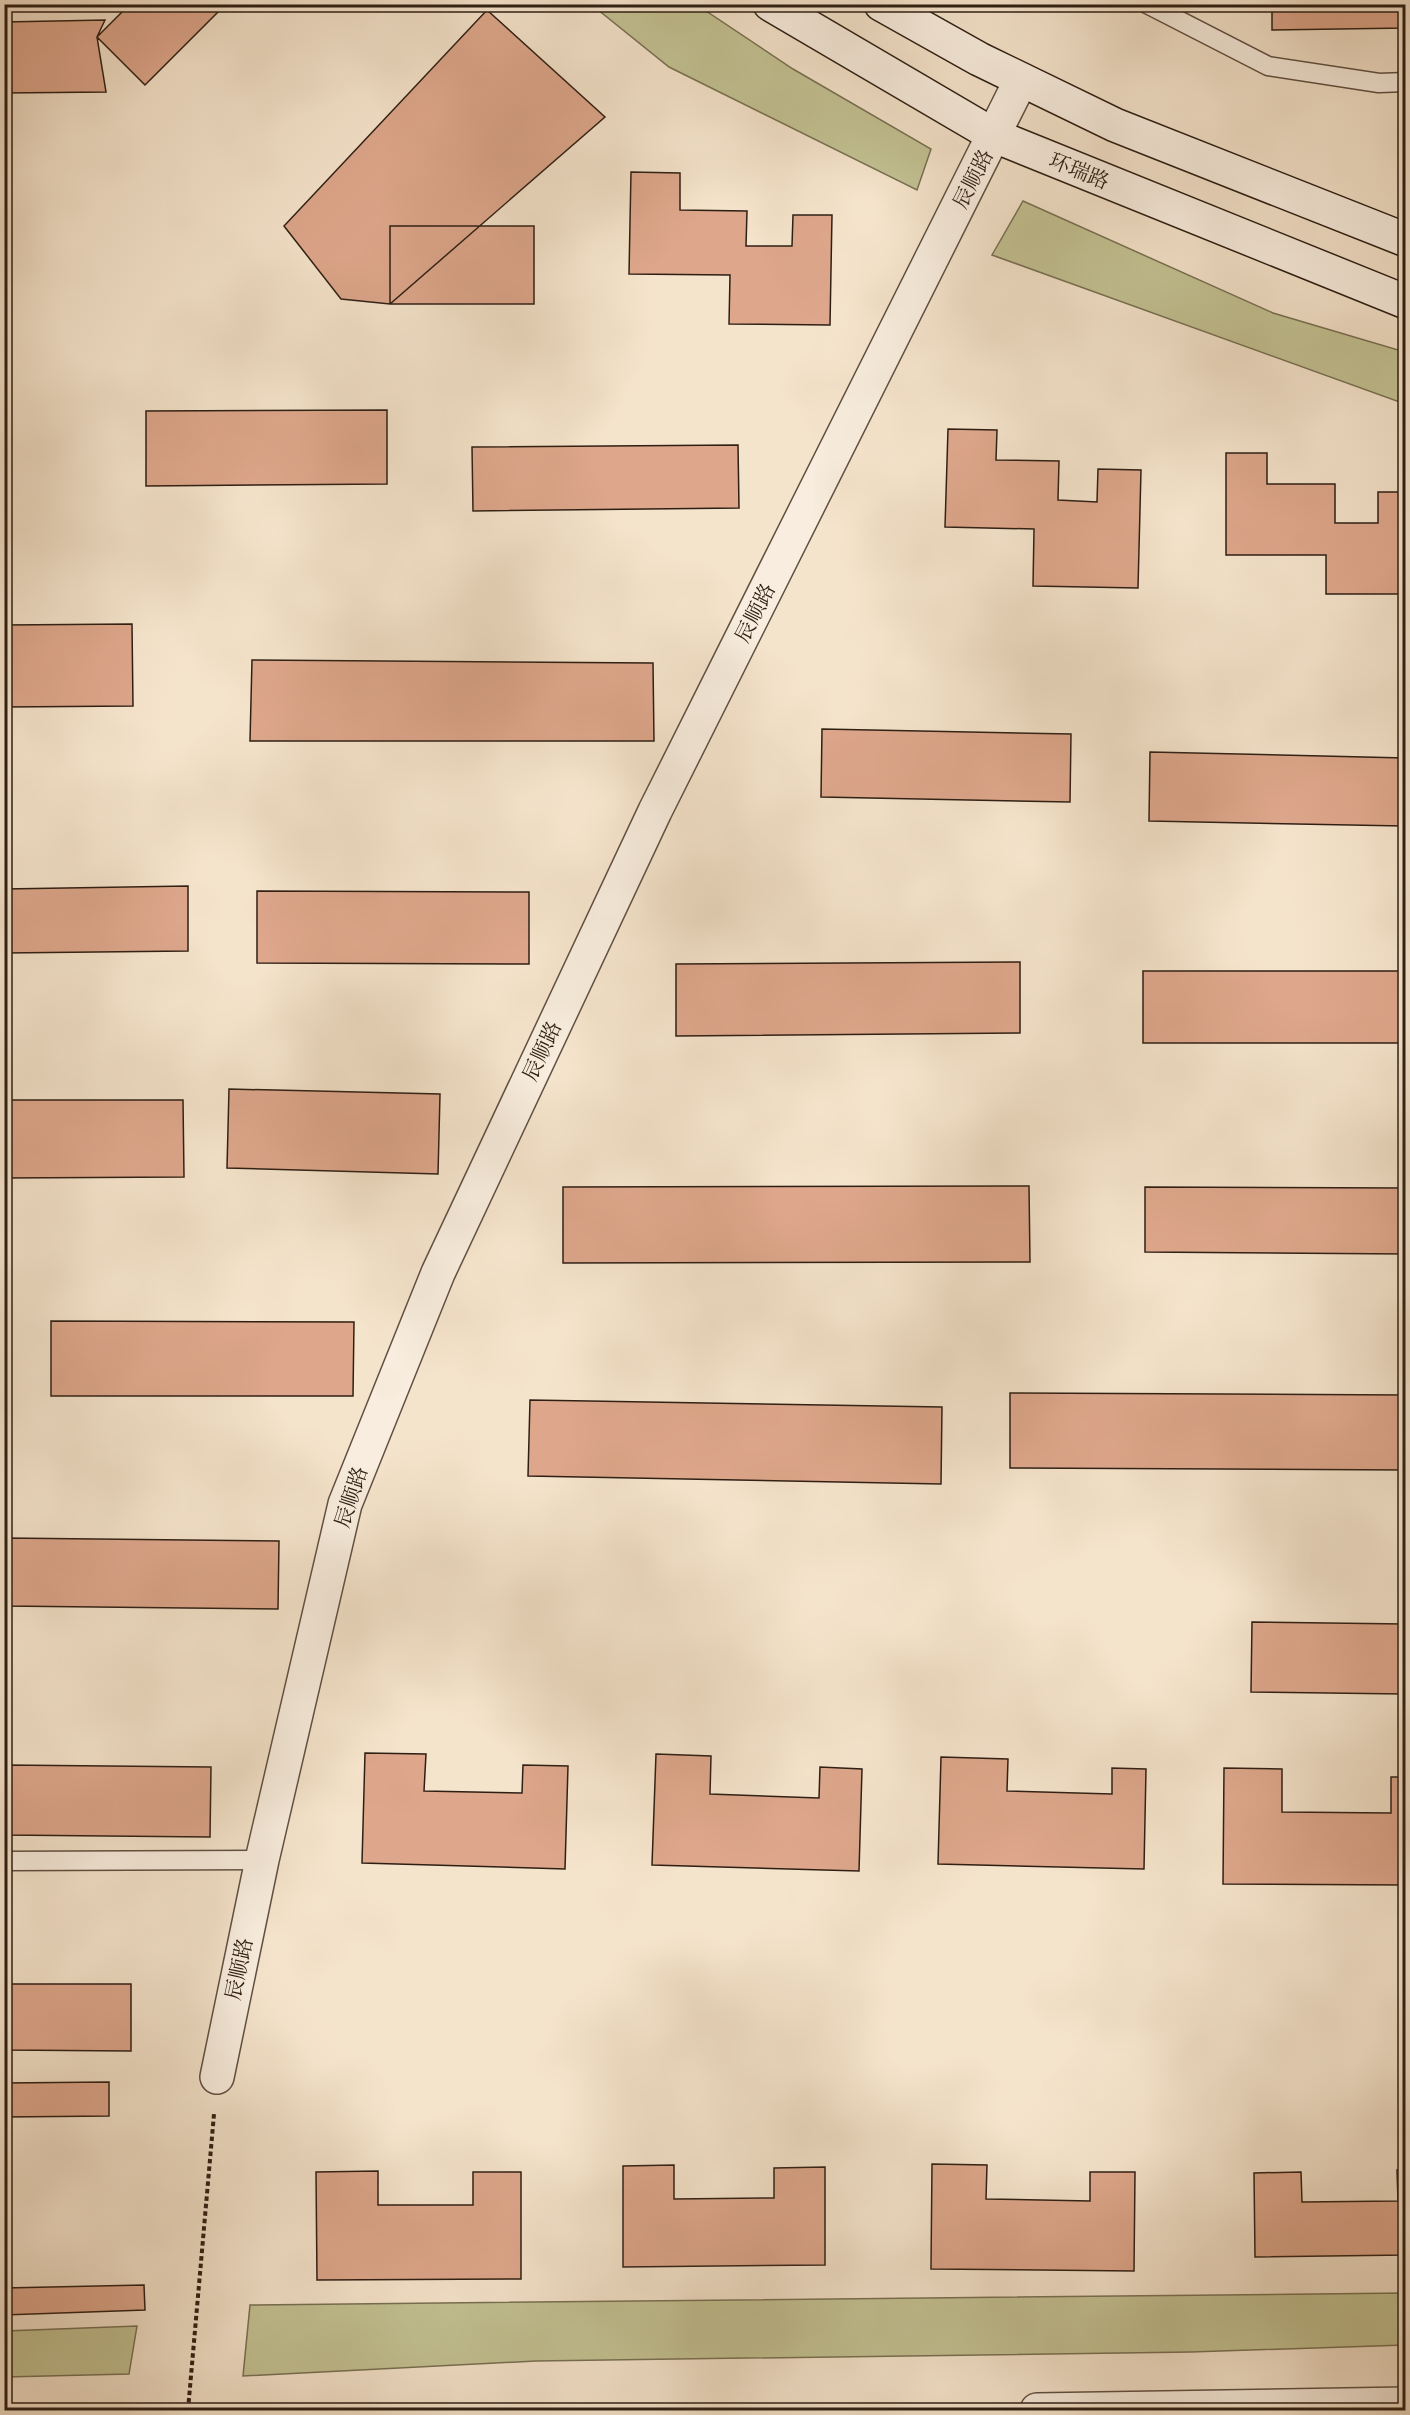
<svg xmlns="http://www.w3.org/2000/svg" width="1410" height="2415" font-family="Vollkorn,'Noto Serif SC',serif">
<rect width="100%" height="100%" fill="#f5e4cc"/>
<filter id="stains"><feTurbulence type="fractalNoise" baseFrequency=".00333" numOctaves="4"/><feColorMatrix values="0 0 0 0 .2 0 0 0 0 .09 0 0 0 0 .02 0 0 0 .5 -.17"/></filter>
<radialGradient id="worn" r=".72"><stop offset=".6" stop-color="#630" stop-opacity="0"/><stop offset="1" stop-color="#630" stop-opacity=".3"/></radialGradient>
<path fill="#c3c293" stroke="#787054" stroke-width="1.5" d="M592,5H697L793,69L931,149L917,190L669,67Z
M1023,201L1273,313L1405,352V404L992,255Z
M1405,2293V2345L1191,2352L536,2361L243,2376L250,2305Z
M137,2326L129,2374L5,2377V2331Z"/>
<path fill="#dea78c" stroke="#2e1f14" stroke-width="1.5" d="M130,4H226L145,85L97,37Z
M1272,4H1406V28L1272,30Z
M487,10L605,117L390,304L341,299L284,226Z
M105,20L97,37L106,92L4,93V22Z
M631,172L680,173V210L747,211L746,246H792L793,215H832L830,325L729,324L730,275L629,274Z
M390,226H534V304H390Z
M387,410V484L146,486V411Z
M948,429L997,430L996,460L1059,461L1058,500L1097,502L1098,469L1141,470L1138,588L1033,586L1034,529L945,527Z
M738,445L739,508L473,511L472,447Z
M1226,453H1267V484H1335V523H1378V492H1406V594H1326V555H1226Z
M132,624L133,706L4,707V625Z
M252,660L653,663L654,741H250Z
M822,729L1071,734L1070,802L821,797Z
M1150,752L1405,758L1403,826L1149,821Z
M188,886V951L4,953V889Z
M257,891L529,892V964L257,963Z
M1020,962V1033L676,1036V964Z
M1143,971H1399V1043H1143Z
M229,1089L440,1094L438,1174L227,1168Z
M4,1100H183L184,1177L4,1178Z
M1029,1186L1030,1262L563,1263V1187Z
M1145,1187L1406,1188V1254L1145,1252Z
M51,1321L354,1322L353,1396H51Z
M1010,1393L1406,1395V1470L1010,1468Z
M530,1400L942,1407L941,1484L528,1476Z
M4,1538L279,1541L278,1609L4,1606Z
M1252,1622L1404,1624L1403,1694L1251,1692Z
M365,1753L426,1754L424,1791L522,1793L523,1765L568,1766L565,1869L362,1863Z
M656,1754L711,1756L710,1794L819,1798L820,1767L862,1769L859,1871L652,1865Z
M941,1757L1008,1759L1007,1791L1112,1794V1768L1146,1769L1144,1869L938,1864Z
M4,1765L211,1767L210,1837L4,1835Z
M1224,1768L1282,1769V1812L1391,1813V1777H1406V1885L1223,1884Z
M4,1984H131V2051L4,2050Z
M109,2082V2116L4,2117V2083Z
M932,2164L987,2165L986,2199L1090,2201V2172H1135L1134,2271L931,2269Z
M674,2165V2199L774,2198V2168L825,2167V2265L623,2267V2166Z
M1397,2170H1406V2255L1255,2257L1254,2173L1301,2172L1302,2202L1398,2201Z
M378,2171V2205H473V2172H521V2279L317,2280L316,2172Z
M144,2285L145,2310L4,2315V2288Z"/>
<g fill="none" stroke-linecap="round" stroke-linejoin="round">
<g stroke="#605042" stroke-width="21">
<path id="service" d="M1147,4L1268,66L1379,83L1406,82
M4,1861L262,1860"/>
</g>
<g stroke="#605042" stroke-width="36">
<path id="minor" d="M217,2077L262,1860L345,1504L438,1273L655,811L1021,80"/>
</g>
<g stroke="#605042" stroke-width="36">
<path id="tertiary" d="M1037,2410L1406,2404"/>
</g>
<g stroke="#2e1f14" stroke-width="36">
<path id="secondary" d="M770,4L995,136L1406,302
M881,4L979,59L1115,125L1406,240"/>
</g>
<path stroke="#2e1f14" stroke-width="4" stroke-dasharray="4.5 3" stroke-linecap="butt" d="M188,2410L214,2114"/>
<use href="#service" stroke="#f8edde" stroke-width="18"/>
<use href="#minor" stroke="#f8edde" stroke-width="33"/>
<use href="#tertiary" stroke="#f8edde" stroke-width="33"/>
<use href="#secondary" stroke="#f8edde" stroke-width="33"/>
</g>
<g text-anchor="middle" stroke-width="5" stroke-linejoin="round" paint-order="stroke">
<g font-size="21" fill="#2e1f14" stroke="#f8edde">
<text transform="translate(1079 171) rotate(22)" y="7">环瑞路</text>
<text transform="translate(973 179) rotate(-63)" y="7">辰顺路</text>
<text transform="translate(755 613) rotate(-63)" y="7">辰顺路</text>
<text transform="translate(542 1051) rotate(-65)" y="7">辰顺路</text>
<text transform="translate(351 1497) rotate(-72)" y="7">辰顺路</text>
<text transform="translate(239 1969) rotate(-78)" y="7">辰顺路</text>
</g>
</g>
<rect width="1410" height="2415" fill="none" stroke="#f5e4cc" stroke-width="24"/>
<rect x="6" y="6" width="1398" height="2403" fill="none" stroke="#2e1f14" stroke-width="3"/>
<rect x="12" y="12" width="1386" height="2391" fill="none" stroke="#2e1f14" stroke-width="1.5"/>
<rect width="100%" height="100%" filter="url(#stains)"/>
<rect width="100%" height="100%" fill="url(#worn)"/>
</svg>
